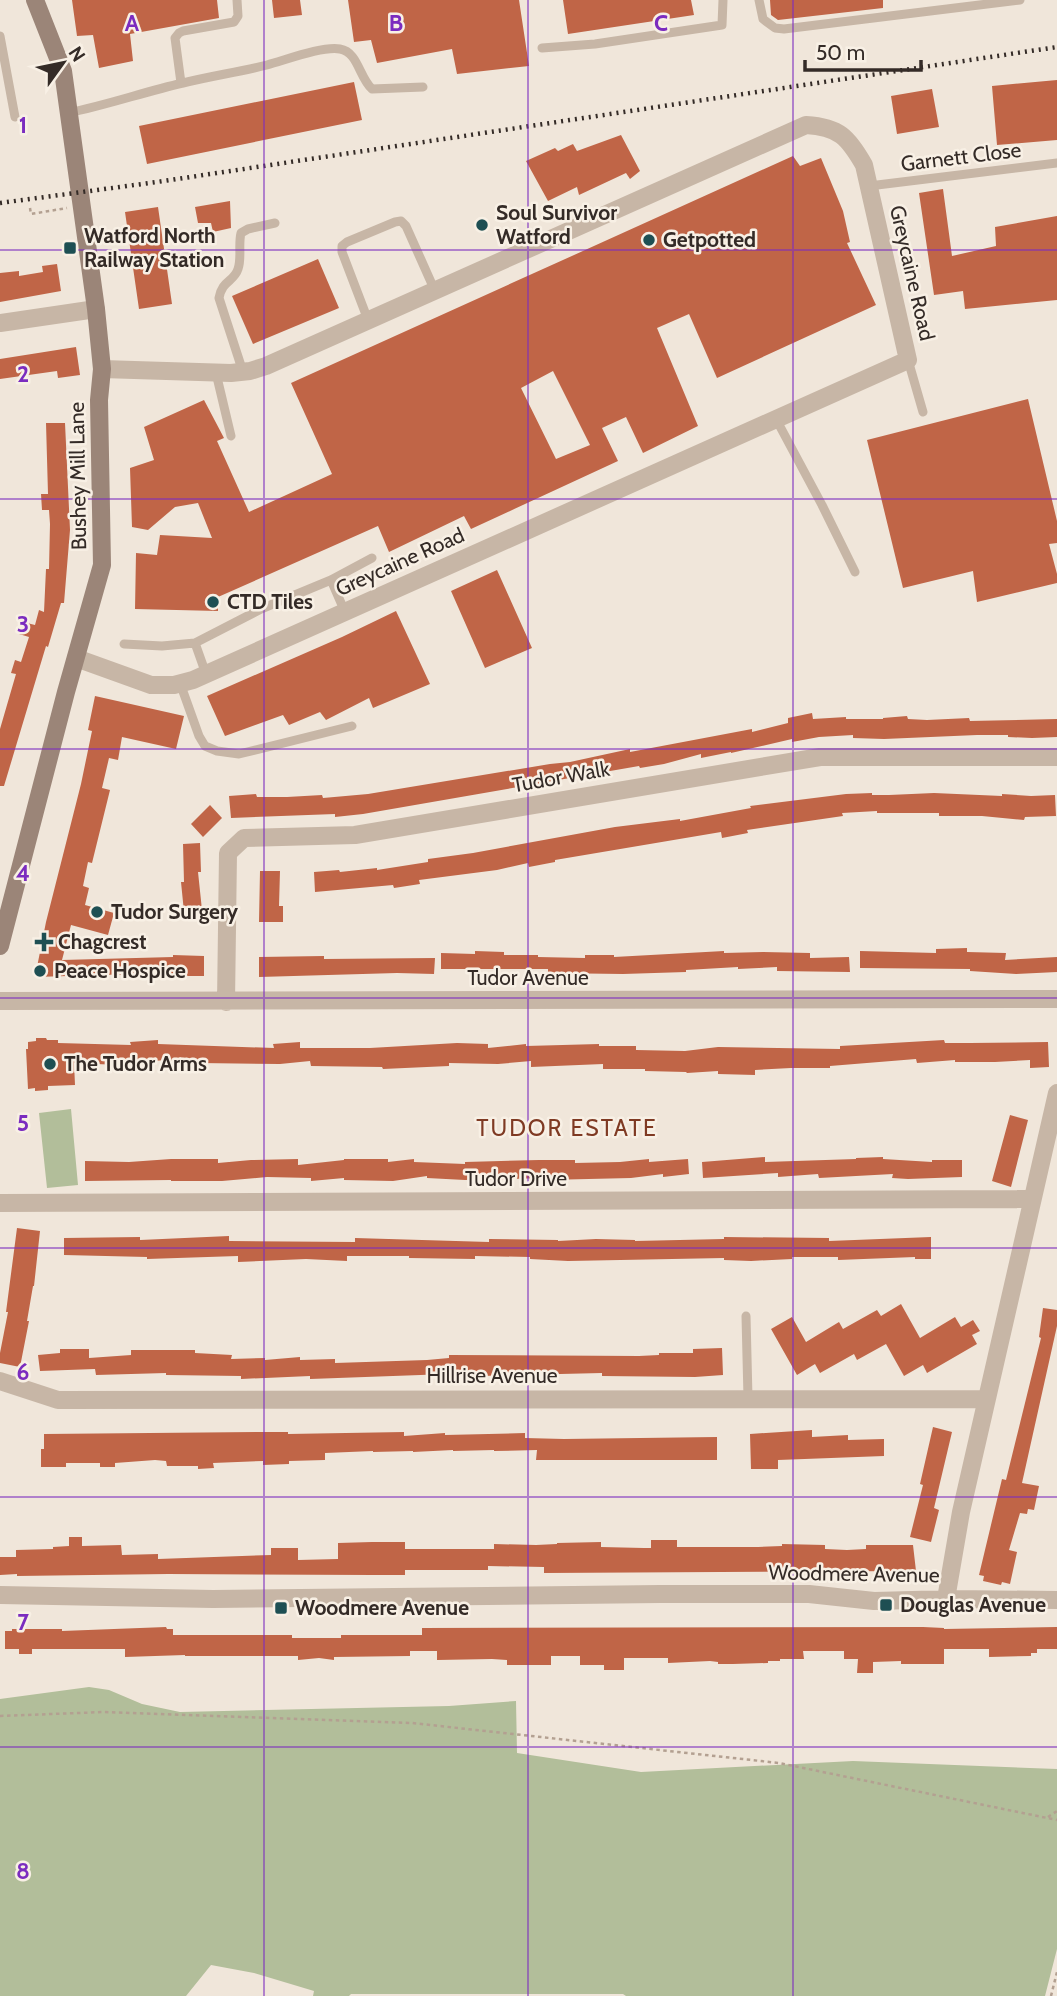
<svg xmlns="http://www.w3.org/2000/svg" width="1057" height="1996" font-family="Cabin,sans-serif">
<rect width="100%" height="100%" fill="#f0e6da"/>
<path fill="#b2be9a" d="M71,1109L78,1185L47,1188L39,1113Z
M89,1687L109,1690L142,1704L180,1712L449,1706L516,1701L517,1753L641,1772L853,1761L1057,1769V1949L1045,1996H626L623,1994H351L349,1996H313L314,1991L254,1973L211,1965L186,1996H0V1699Z"/>
<path fill="#c06547" fill-rule="evenodd" d="M72,0H217L219,18L130,34L133,61L99,68L93,35L77,36Z
M272,0H300L302,15L274,18Z
M348,0H519L529,66L457,74L452,49L377,63L371,40L354,42Z
M563,0H691L694,15L568,34Z
M770,0H883V8L778,20L771,15Z
M1057,80V140L997,145L992,86Z
M354,82L362,120L147,164L139,126Z
M932,89L939,127L897,134L891,96Z
M621,135L640,171L630,179L626,173L579,195L577,187L548,201L526,161L555,148L558,151L573,144L577,151Z
M793,156L800,166L821,158L843,211L850,242L847,243L876,305L717,378L689,314L657,328L698,426L643,453L626,417L602,428L618,461L471,529L464,516L389,552L378,526L218,597V611L135,609L136,553L157,555L160,535L212,538L198,503L175,507L148,530L132,527L130,468L154,460L144,427L204,400L224,438L217,441L249,512L332,474L291,383ZM553,371L590,445L556,459L521,388Z
M943,189L952,256L996,246L995,227L1057,216V300L965,309L963,291L934,295L919,193Z
M230,201L231,228L213,232L211,223H198L195,207Z
M158,207L172,304L139,309L125,212Z
M318,259L339,308L253,344L232,296Z
M57,264L61,291L0,302V273L19,271V276L43,272L42,266Z
M76,347L80,375L58,378L57,371L0,379V359Z
M1028,399L1057,521V543L1049,544L1057,574V583L977,602L973,571L903,588L867,440Z
M46,423H65L70,530L64,603H61L48,647L46,646L4,786H0V729L16,674L11,673L15,660L21,662L29,637L19,634L23,622L35,625L39,610L44,612L46,569H49L50,524L49,510H42L41,494H48Z
M497,570L532,648L485,668L451,591Z
M396,611L430,684L373,708L369,698L326,720L320,712L289,725L283,715L225,736L207,696L342,637Z
M95,696L184,716L176,749L122,737L118,760L109,758L102,788L110,790L92,863L88,862L83,886L89,888L85,905L114,913L108,935L71,925L62,960L173,957V955L204,956V976H134V974L35,977L46,922L81,784L92,731L88,730Z
M812,713L813,719L846,717V719H883V718L907,716L908,719L927,720L969,718L970,721L1057,719V737L1032,738L1008,737V735H977L884,739L853,738V735L819,737L792,742V739L731,753V752L701,758V754L664,764L640,768L639,766L363,814L335,817V814L231,818L229,796L256,794L257,797H287L322,795L323,798L368,794L550,764L570,762L630,749V752L752,729V732L788,723V718Z
M872,793V795H889L934,793L1002,796V794L1031,796L1055,795L1056,816L1025,817L1024,820L982,816H939V813H877V811L842,813L843,816L747,830L748,833L722,838L721,832L555,860V862L529,867L528,863L497,870L419,880L420,884L394,888L393,885L315,892L314,872L339,870L340,872L377,868V870L428,862V859L473,853L615,827L680,819V821L751,808L750,806L846,794Z
M210,805L222,818L203,837L191,824Z
M200,843L201,872H198L202,910L184,912L181,882H184L183,844Z
M260,871H280L279,906H283V922H259Z
M967,948V952L1006,953L1005,960L1057,957V972L1016,974L970,971V969L860,968V951L936,953V949Z
M475,951L504,952V955H538V957L585,958V955H614V957L724,951V953L763,952L810,953V958L849,957L850,972L777,971V967L738,969V967L686,970V972L623,974L548,973V969H441V953L475,954Z
M324,956V959L435,958L434,974L397,973L259,977V957Z
M36,1038H46L47,1040H58V1043L131,1045L130,1042L158,1040V1044L274,1048L273,1044L300,1042V1048H370L457,1043L488,1044V1048L526,1044V1046L599,1044V1046H636V1050L685,1051L718,1047L840,1049V1046L944,1040L945,1043H970L1048,1042L1049,1067L1030,1068V1060L995,1062H955V1060L917,1063L916,1059L830,1066V1068H791L755,1070V1075L718,1074V1071L687,1073L686,1072L645,1071V1069H603V1064L531,1067V1061L498,1064L449,1063V1066L383,1069L382,1067L311,1066L310,1061L280,1064L199,1063L168,1062V1060L119,1063V1065L74,1063L75,1085L48,1086V1090L35,1091V1088L28,1089L26,1049H28V1042L36,1041Z
M1010,1115L1028,1120L1011,1187L992,1181Z
M765,1157V1162L856,1159V1158L883,1157V1159L932,1162V1160H962V1177L908,1179L892,1178L893,1174L819,1178L818,1174L778,1177V1173L703,1178L702,1162Z
M171,1159H218V1163L251,1160L298,1159V1165L344,1160V1159H388V1162L414,1159V1162L465,1164V1162L539,1160H575V1163L620,1162L649,1159V1162L688,1159L689,1174L663,1177V1174L631,1178L546,1180V1178L465,1180L427,1178V1176L393,1181L344,1180V1178L311,1181V1178L267,1177L222,1181H171V1180L85,1181V1161L129,1162Z
M17,1228L40,1231L34,1286H33L27,1321H29L20,1367L0,1363V1353L8,1312H6Z
M229,1236V1241L355,1242V1238L489,1242V1239L558,1240V1241L596,1239L635,1240V1241L724,1239V1237L829,1238V1241L931,1237V1259H915V1257L838,1260V1257H792V1259L751,1261L724,1260V1258L568,1261L530,1259V1257L475,1256V1259L409,1258V1256H347V1261L306,1259L238,1262V1256L147,1259V1257L64,1255V1238L140,1237V1240Z
M901,1304L920,1338L955,1317L961,1327L973,1320L980,1331L972,1335L977,1344L927,1373L923,1365L904,1376L886,1344L857,1360L854,1354L820,1373L815,1364L797,1375L771,1329L792,1317L806,1342L839,1322L843,1329L877,1310L881,1316Z
M1043,1308L1057,1310V1326L1022,1483L1039,1486L1034,1510L1028,1509L1027,1514L1020,1513L1009,1550L1017,1552L1010,1584L1002,1582L1001,1585L983,1581L984,1576L979,1575L1002,1479L1006,1480L1041,1338L1039,1337Z
M722,1348L723,1375L695,1377L602,1376V1373L481,1376H448V1374L310,1379V1376L241,1379V1376L166,1375V1373L96,1375L95,1369L40,1371L38,1355L60,1353V1349H89V1358L131,1355V1350H195V1353L232,1355L231,1359L265,1358V1360L300,1357V1360L335,1359V1363L427,1360L449,1358V1355L639,1356L659,1355V1353H693V1349Z
M933,1427L952,1432L934,1508L939,1510L931,1542L910,1537L923,1485L920,1484Z
M812,1430V1437L848,1435V1440L884,1439V1456L778,1460V1469H751L750,1434Z
M260,1432H288V1434L404,1432V1436L445,1433V1435L525,1433V1438L564,1439L717,1437V1460H536L537,1450L494,1451V1450L453,1451V1450L413,1452V1451L373,1452V1451L325,1453V1460L289,1461V1464L263,1465V1461L213,1463L214,1468L198,1469V1466H167L166,1461L155,1460L115,1463V1467H100V1463H66V1467H41V1449H44V1434Z
M69,1537H82V1546L121,1545L122,1555L158,1554V1559L271,1555V1548H298V1560L338,1559V1543L372,1542H405V1549H494V1544L536,1545L557,1544V1543L601,1542V1547L644,1548H651V1540H677V1547H758L782,1546V1544L825,1545V1549L847,1550L866,1549V1545H913L916,1571L544,1573V1567L488,1566V1570H405V1575H374L168,1574L17,1576V1574L0,1575V1557H16V1550L53,1549V1547L69,1546Z
M166,1627L167,1629H173V1635H292V1638H341V1635H422V1628L923,1627L944,1628V1629L1057,1627V1649H1037V1653H1031V1656L989,1657V1649H944V1664H901V1661L873,1662V1673H857L858,1659H844V1651H803L804,1659H780V1661H768V1663L733,1664H718V1662L710,1661L668,1663V1658H624V1670H604V1665H580V1656H551V1665H507V1660L492,1659L437,1660V1651H410V1656L334,1657V1660L319,1658L298,1660V1656H185V1655L125,1657V1649H32V1654H19V1649H5V1631H12V1629H62V1631Z"/>
<g fill="none" stroke-linecap="round" stroke-linejoin="round">
<path stroke="#b3a091" stroke-width="2.5" stroke-dasharray="3.5 3.5" stroke-linecap="butt" d="M30,208L31,214L67,208
M0,1716L104,1712L412,1723L779,1763L1057,1820
M1048,1817L1057,1811
M1051,1996L1057,1972"/>
<path stroke="#c7b6a6" stroke-width="9" d="M759,0L763,19L775,28L784,29L1020,0
M0,36L15,117
M542,48L595,44L722,25L723,0
M181,83L175,38L179,33L183,31L234,22L238,16L237,0
M68,113C107,105 144,92 183,83C211,76 239,72 267,65C286,60 322,46 340,49C358,52 359,77 372,89L423,87
M869,186L1057,163
M368,320L342,252V246L347,242L395,222L401,221L406,226L435,291
M908,360L923,412
M243,372L219,298C222,280 234,282 238,269C242,258 238,245 241,233L248,229L275,223
M216,373L231,436
M776,419L822,505L855,572
M331,580L345,612
M195,643L206,674
M124,644L162,646L195,643L261,609L331,580L372,558
M180,683L199,736L205,746L217,751L239,754L352,726
M746,1316L748,1398"/>
<path stroke="#c7b6a6" stroke-width="18" d="M0,323L96,309
M76,658L151,685H174L193,680L908,360L864,165C848,137 839,127 806,125L266,366L250,371L231,373L102,369
M0,1001L1057,999
M226,1002L228,853L244,838L355,835L820,757H1057
M0,1203L1032,1199
M0,1381L58,1400L987,1399
M0,1595L213,1599L660,1594H809L874,1601L951,1599L1057,1600
M946,1599L961,1512L1057,1093"/>
<path stroke="#9b8578" stroke-width="18" d="M0,946L66,692L102,565L99,400L102,369L96,309L63,71L35,0"/>
<path stroke="#342b27" stroke-width="4.5" stroke-dasharray="2 5" stroke-linecap="butt" d="M0,203L157,182L1057,47"/>
</g>
<path fill="none" stroke="#7b2cbf" stroke-width="2" stroke-opacity="0.55" d="M264,0V1996M528,0V1996M793,0V1996M0,250H1057M0,499H1057M0,749H1057M0,998H1057M0,1248H1057M0,1497H1057M0,1747H1057"/>
<g fill="#1e4f53" stroke="#f8f0e5" stroke-width="2.5">
<circle cx="482" cy="225" r="7"/>
<circle cx="649" cy="240" r="7"/>
<rect x="63" y="241" width="14" height="14" rx="3.5"/>
<circle cx="213" cy="602" r="7"/>
<circle cx="97" cy="912" r="7"/>
<path d="M40.5 931.5h7v7h7v7h-7v7h-7v-7h-7v-7h7z"/>
<circle cx="40" cy="971" r="7"/>
<circle cx="50" cy="1064" r="7"/>
<rect x="879" y="1598" width="14" height="14" rx="3.5"/>
<rect x="274" y="1601" width="14" height="14" rx="3.5"/>
</g>
<g text-anchor="middle" stroke-width="5" stroke-linejoin="round" paint-order="stroke">
<g font-size="21" fill="#342b27" stroke="#f8f0e5">
<text transform="translate(961 157) rotate(-7)" y="7">Garnett Close</text>
<text transform="translate(912 273) rotate(77)" y="7">Greycaine Road</text>
<text transform="translate(78 476) rotate(-91)" y="7">Bushey Mill Lane</text>
<text transform="translate(400 562) rotate(-24)" y="7">Greycaine Road</text>
<text transform="translate(561 777) rotate(-10)" y="7">Tudor Walk</text>
<text x="528" y="985">Tudor Avenue</text>
<text x="516" y="1186">Tudor Drive</text>
<text x="492" y="1383">Hillrise Avenue</text>
<text transform="translate(854 1574) rotate(1)" y="7">Woodmere Avenue</text>
</g>
<g font-size="21" font-weight="bold" fill="#342b27" stroke="#f8f0e5" text-anchor="start">
<text x="496" y="220">Soul Survivor<tspan x="496" dy="24">Watford</tspan></text>
<text x="84" y="243">Watford North<tspan x="84" dy="24">Railway Station</tspan></text>
<text x="663" y="247">Getpotted</text>
<text x="227" y="609">CTD Tiles</text>
<text x="111" y="919">Tudor Surgery</text>
<text x="58" y="949">Chagcrest</text>
<text x="54" y="978">Peace Hospice</text>
<text x="64" y="1071">The Tudor Arms</text>
<text x="900" y="1612">Douglas Avenue</text>
<text x="295" y="1615">Woodmere Avenue</text>
</g>
<g font-size="23" letter-spacing="2" fill="#7f3a23" stroke="#f8f0e5">
<text x="567" y="1136">TUDOR ESTATE</text>
</g>
</g>
<g font-size="23" text-anchor="middle" font-weight="bold" fill="#7b2cbf" stroke="#f8f0e5" stroke-width="5" stroke-linejoin="round" paint-order="stroke">
<text x="132" y="31">A</text>
<text x="396" y="31">B</text>
<text x="661" y="31">C</text>
<text x="23" y="133">1</text>
<text x="23" y="382">2</text>
<text x="23" y="632">3</text>
<text x="23" y="881">4</text>
<text x="23" y="1131">5</text>
<text x="23" y="1380">6</text>
<text x="23" y="1630">7</text>
<text x="23" y="1879">8</text>
</g>
<g transform="translate(63 63) rotate(57)" stroke="#f8f0e5" stroke-width="5" paint-order="stroke">
<path d="M0-5L12 26L0 18L-12 26Z" fill="#342b27"/>
<text y="-10" font-size="19" font-weight="bold" text-anchor="middle" fill="#342b27">N</text>
</g>
<path d="M805 60v10h116v-10" fill="none" stroke="#342b27" stroke-width="3.5"/>
<text x="816" y="60" font-size="21" fill="#342b27" stroke="#f8f0e5" stroke-width="5" paint-order="stroke">50 m</text>
</svg>
